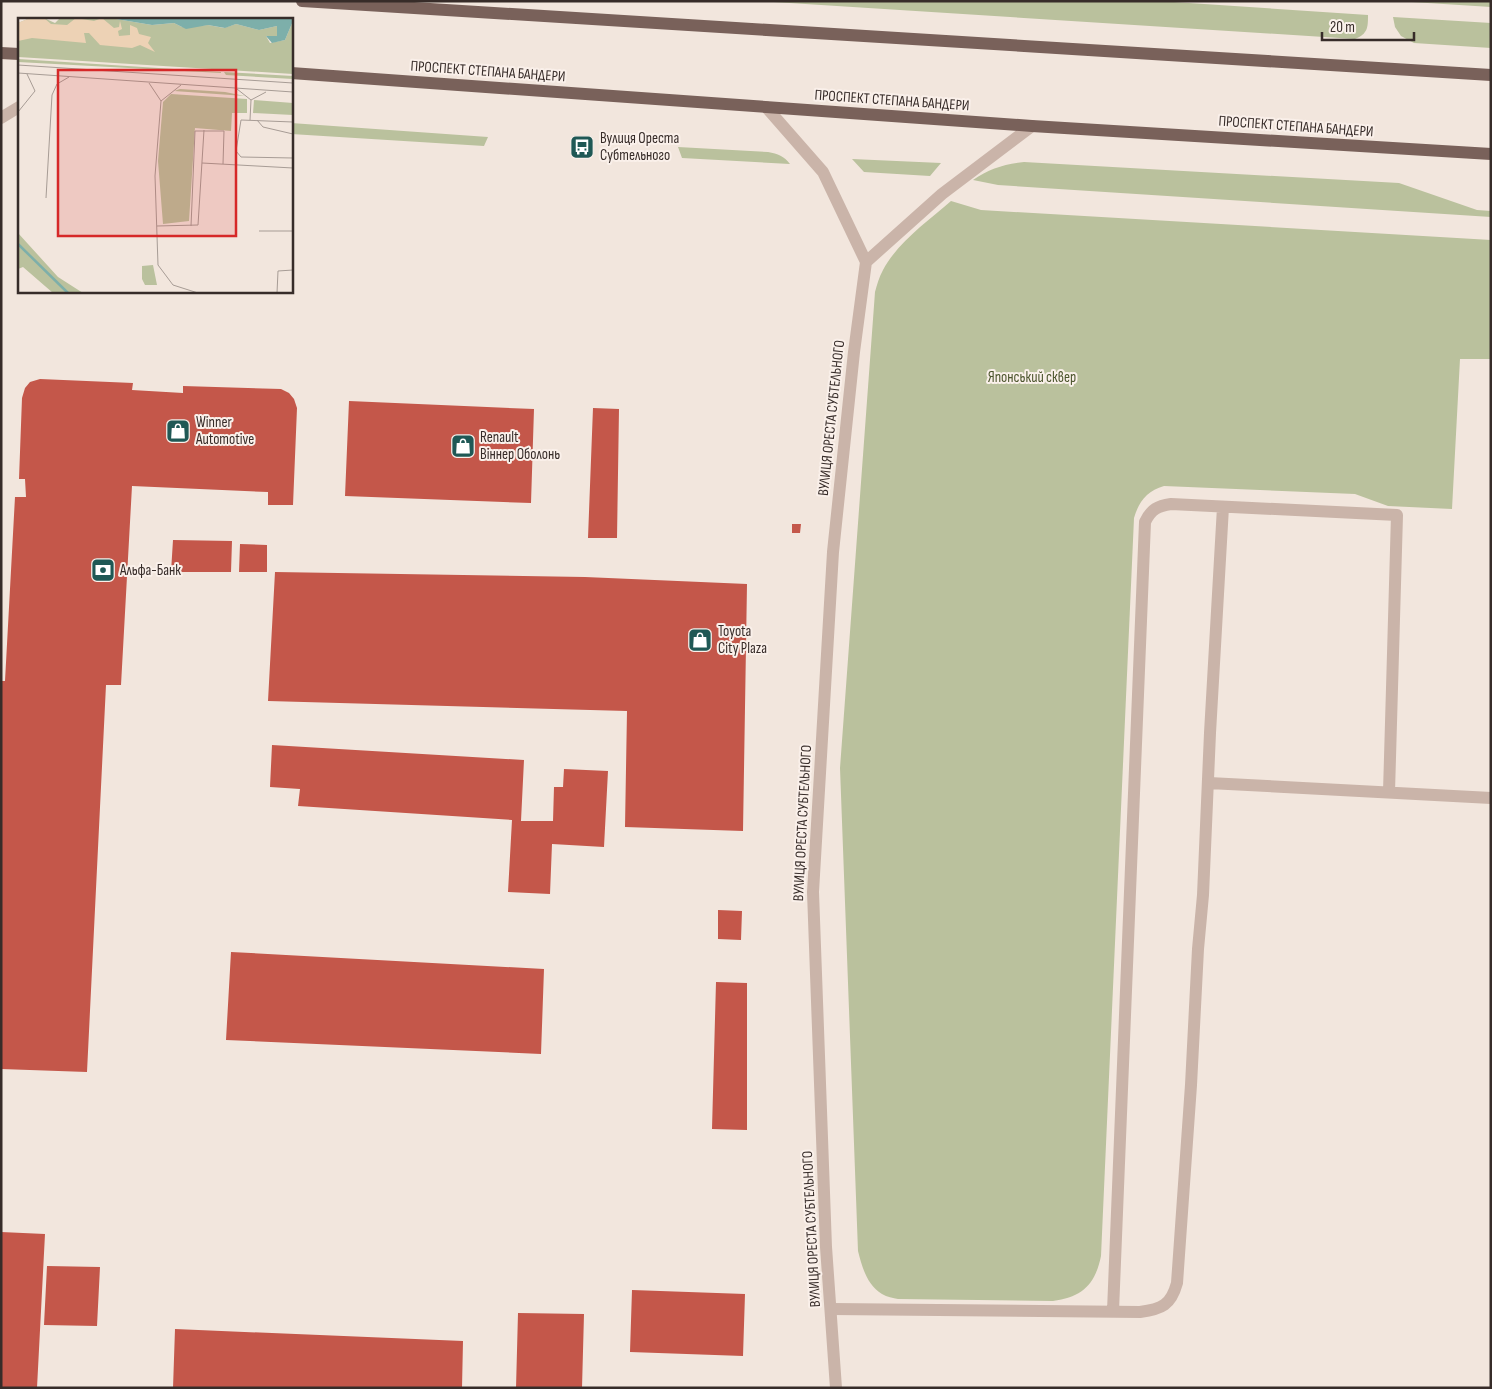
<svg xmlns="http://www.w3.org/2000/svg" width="1492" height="1389" font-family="'Sofia Sans Condensed',sans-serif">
<rect width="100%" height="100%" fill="#f2e6dd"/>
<path fill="#bac19d" d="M759,1H1159L1368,15C1368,27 1368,34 1355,39Z
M1396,1H1491V7Z
M1393,17L1491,23V48L1414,43L1401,36L1395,27Z
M291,123L488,137L484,146L291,134Z
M678,147L768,152C778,154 784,156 790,164L682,158Z
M852,159L941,163L930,176L864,172Z
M1024,162L1399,183L1477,210L1491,211V217L998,185L973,180C989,169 1004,164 1024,162Z
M951,201L981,210L1491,240V359H1460L1452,509L1388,506L1355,494L1164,486C1147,491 1139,501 1134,518L1101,1256C1095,1285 1082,1297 1053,1301L898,1299C893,1298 887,1297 882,1294C867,1285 862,1267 858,1251L840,768L875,292C877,285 879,277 883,270C898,242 927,222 951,201Z"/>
<path fill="#c4574a" d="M40,379L133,383L132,390L183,393V386L281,389L289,393L294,399L297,408L293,505H268V492L132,486L121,685H106L87,1072L1,1069V681H5L15,497H26L25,479H19L22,398L25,388L30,382Z
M349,401L534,409L531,503L345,496Z
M593,408L619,409L617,538H588Z
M792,524H801L800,533H792Z
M173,540L232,541L231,572H171Z
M240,544L267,545V572H239Z
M275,572L585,577L747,584L743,831L625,827L627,711L268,701Z
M272,745L524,760L521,821H553L554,787H563L564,769L608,771L604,847L552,844L550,894L508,892L512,820L298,806L300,789L270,787Z
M718,910L742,911L741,940L718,939Z
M231,952L544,969L541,1054L226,1040Z
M716,982L747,983V1130L712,1129Z
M1,1232L45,1234L37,1388H1Z
M47,1266L100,1267L97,1326L44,1325Z
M632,1290L745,1294L743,1356L630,1352Z
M518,1313L584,1314L582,1388H516Z
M175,1329L463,1341L462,1388H173Z"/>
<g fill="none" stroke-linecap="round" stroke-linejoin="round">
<path stroke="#cab4a9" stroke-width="12" d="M1,118L19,107
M1209,783L1491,798
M832,1309L1140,1312C1162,1309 1171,1305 1177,1283L1191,1085L1198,949L1203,895L1210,733L1223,507
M1113,1311L1145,522C1151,509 1158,506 1171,504L1397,515L1389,792"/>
<path stroke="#cab4a9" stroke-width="12" d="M766,107L823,172L866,262L942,194L1032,126
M836,1388L826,1247L813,892L833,552L854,352L866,262"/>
<path stroke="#79615a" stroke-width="12" d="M302,1L1491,75
M1,53L19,54
M291,73L1032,126L1491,154"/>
</g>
<defs>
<g id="bus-square" transform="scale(1.25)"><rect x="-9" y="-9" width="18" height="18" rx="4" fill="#1f5855" stroke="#faf0ea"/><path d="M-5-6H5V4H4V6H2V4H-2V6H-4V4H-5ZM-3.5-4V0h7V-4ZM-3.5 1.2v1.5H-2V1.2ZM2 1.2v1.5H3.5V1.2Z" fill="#fff"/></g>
<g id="shop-square" transform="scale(1.25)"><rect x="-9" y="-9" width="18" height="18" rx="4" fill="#1f5855" stroke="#faf0ea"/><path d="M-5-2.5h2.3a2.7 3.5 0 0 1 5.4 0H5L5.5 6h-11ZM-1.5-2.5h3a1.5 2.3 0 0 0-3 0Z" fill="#fff"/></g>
<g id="bank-square" transform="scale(1.25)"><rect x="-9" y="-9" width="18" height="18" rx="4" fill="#1f5855" stroke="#faf0ea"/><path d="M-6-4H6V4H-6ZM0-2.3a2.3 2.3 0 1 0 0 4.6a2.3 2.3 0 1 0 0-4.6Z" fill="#fff"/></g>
</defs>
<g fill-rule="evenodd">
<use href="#bus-square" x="582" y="147"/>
<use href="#shop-square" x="178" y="431"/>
<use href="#shop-square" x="463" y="446"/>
<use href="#bank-square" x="103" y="570"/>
<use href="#shop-square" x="700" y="640"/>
</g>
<g text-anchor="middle" stroke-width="4" stroke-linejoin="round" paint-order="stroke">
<g font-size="15" fill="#372c29" stroke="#faf0ea">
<text transform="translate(488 71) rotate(4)" y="5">ПРОСПЕКТ СТЕПАНА БАНДЕРИ</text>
<text transform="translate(892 100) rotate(4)" y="5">ПРОСПЕКТ СТЕПАНА БАНДЕРИ</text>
<text transform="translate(1296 126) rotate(4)" y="5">ПРОСПЕКТ СТЕПАНА БАНДЕРИ</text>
<text transform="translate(831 418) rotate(-84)" y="5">ВУЛИЦЯ ОРЕСТА СУБТЕЛЬНОГО</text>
<text transform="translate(802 823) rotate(-87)" y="5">ВУЛИЦЯ ОРЕСТА СУБТЕЛЬНОГО</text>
<text transform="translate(811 1229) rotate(-93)" y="5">ВУЛИЦЯ ОРЕСТА СУБТЕЛЬНОГО</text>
</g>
<g font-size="15" fill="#372c29" stroke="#faf0ea" text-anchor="start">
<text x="600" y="143">Вулиця Ореста<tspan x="600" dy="17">Субтельного</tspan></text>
<text x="196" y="427">Winner<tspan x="196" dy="17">Automotive</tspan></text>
<text x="480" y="442">Renault<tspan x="480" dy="17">Віннер Оболонь</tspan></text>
<text x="120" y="575">Альфа-Банк</text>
<text x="718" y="636">Toyota<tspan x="718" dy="17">City Plaza</tspan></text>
</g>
<g font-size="15" fill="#4c552d" stroke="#faf0ea">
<text x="1032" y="382">Японський сквер</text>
</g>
</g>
<g transform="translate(18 18)">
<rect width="275" height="275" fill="#f2e6dd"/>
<path d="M12,0H26L37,5L42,0H92L134,7L156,5L164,9L190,7L206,10L218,6L241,12L259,8V18H248L252,25L267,22L275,3V56L0,39V5ZM0,41L203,54V55L0,44ZM206,54L275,58V61L208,57ZM162,71L207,74L227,78L156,73ZM153,76L229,81V95H214L213,113L177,110L171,203L145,206L140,143L145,84ZM236,82L275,85V97L235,95ZM0,215L40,259L65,275H35L5,249L0,251ZM135,247L139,267H127L124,261V248Z" fill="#bac19d"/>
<path d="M12,0H26L33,6L49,7L58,0L76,3L84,0L96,10L101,9L102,3L104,11L100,13L101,18L112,17V7L119,10L121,16L133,19L130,25L137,34L122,27L114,30L82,27L71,15H66L68,25L14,20L0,23V5Z" fill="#edd2b5"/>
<path d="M92,0H275V3L267,22L254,25L248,18H259V8L241,12L218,6L207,10L190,7L168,11L156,5L134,7Z" fill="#7dafaa"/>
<path fill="none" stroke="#7dafaa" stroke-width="2.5" d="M0,226L50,275"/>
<path fill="none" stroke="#a79c95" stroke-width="1" d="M0,47L275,65M0,55L275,74M131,65L143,83L163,67M219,71L233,82L232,102M233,82L248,74M143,83L137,158L140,247L155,267L180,275M0,94L17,73L9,56M239,102L245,109L275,116M275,104L223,102L218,133L223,139L275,140M184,145L275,150M28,180L34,77L39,66L51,59M139,208L180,207L186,112M173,208L177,113H206L205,146M241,213H275M259,275L260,253L275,252"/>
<path fill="#d62828" fill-opacity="0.15" stroke="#d62828" stroke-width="2.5" d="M40,52H218V218H40Z"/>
<rect width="275" height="275" fill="none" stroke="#372c29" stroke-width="2.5"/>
</g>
<rect width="1492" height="1389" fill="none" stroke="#372c29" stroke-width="5"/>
<path d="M1322 32v8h92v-8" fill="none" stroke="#372c29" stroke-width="2.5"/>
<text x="1330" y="32" font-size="15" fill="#372c29" stroke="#faf0ea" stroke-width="4" paint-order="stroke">20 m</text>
</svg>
